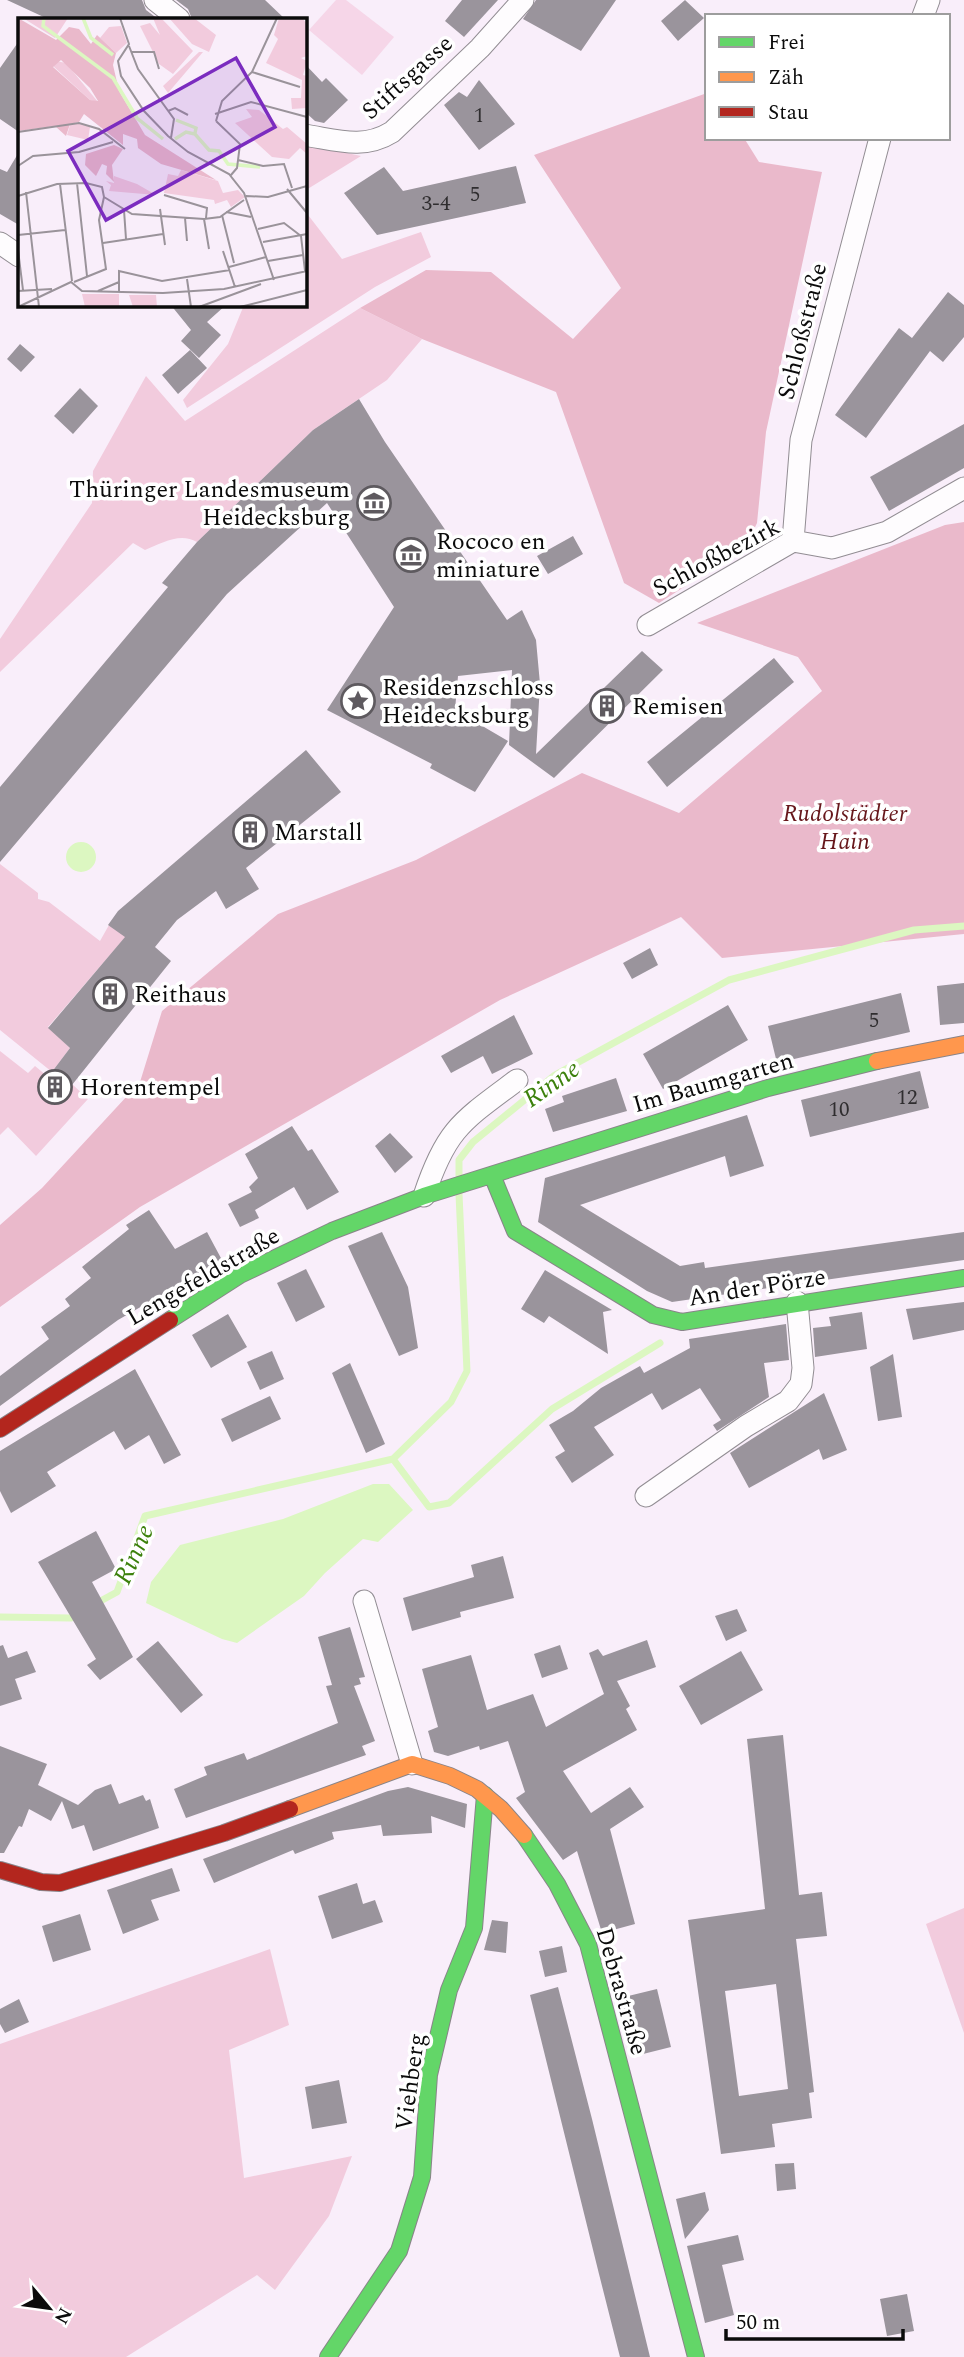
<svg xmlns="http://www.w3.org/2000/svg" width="964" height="2357" font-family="Spectral,serif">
<rect width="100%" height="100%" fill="#f9eefa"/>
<path fill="#f2cbdd" d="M305,144L361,156L306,190Z
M305,211L342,259L421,232L431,257L375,287L187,408L183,400L228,344L244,305L304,304Z
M360,308L422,339L387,380L313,430L197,542C180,532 162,543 145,550L133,543L0,672V639L92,503L93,471L146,376L185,421Z
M0,864L38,893V899L49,902L100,941L109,925L128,934L48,1027L70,1048L52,1072L0,1030Z
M0,1051L28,1073L35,1066L47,1076L40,1087L47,1099L57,1101L72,1084L88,1099L36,1156L8,1127L0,1135Z
M964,1908V2033L926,1924Z
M270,1949L289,2025L229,2050L244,2178L352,2156L329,2216L275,2290L257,2275L126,2357H0V2044Z"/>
<path fill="#eab9cb" d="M707,93V138H744L759,162L822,172L766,432L757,523L745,548L659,603L624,583L556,392L422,339L360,308L426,270L491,272L573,339L621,288L534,155Z
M964,522V934L722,958L681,917L500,1000L140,1207L0,1307V1225L42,1188L140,1082L162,1011L278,914L416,860L582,773L679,813L822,691L798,657L697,623L945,525Z"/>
<path fill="#f6d6e8" d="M336,0H346L394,37L362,75L309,30Z"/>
<path fill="#dcf7c1" d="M66 857a15 15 0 1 1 30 0a15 15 0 1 1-30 0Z
M373,1484H389L413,1510L378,1542L363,1539L325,1573L304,1596L237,1643L222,1639L146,1603L151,1582L180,1545L283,1519Z"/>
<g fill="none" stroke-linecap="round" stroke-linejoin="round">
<path stroke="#dcf7c1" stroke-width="7" d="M459,1175V1160L473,1142L555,1075L729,980L914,930L964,926
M393,1459L429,1507L449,1503L552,1409L660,1343
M95,1604L117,1592L145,1516L393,1459L451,1402L467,1371L459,1194
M0,1617L71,1618L79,1613"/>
</g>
<path fill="#9a949c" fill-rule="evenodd" d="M7,0H142L146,10L158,19H48Z
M176,0H265L285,19H192L188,9Z
M462,0H498L464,37L445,21Z
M536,0H616L581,51L523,19Z
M685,0L704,18L678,41L661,21Z
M19,41V132L0,119V68Z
M304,63L322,82L326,78L348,100L324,123L315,121L304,111Z
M479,80L515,124L479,150L444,105L459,92L467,97Z
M19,152V225L0,214V169L7,172Z
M516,166L526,203L377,235L344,193L384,167L403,191Z
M948,292L964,305V337L943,362L930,351L866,438L835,415L899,328L912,338Z
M170,304H227L207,322L221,335L199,358L181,341L191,330Z
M20,344L35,357L21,372L7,359Z
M190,350L207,368L178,394L162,375Z
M80,388L98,406L73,434L54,416Z
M359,399L385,442L507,620L522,610L536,640L540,684L536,754L642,651L663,670L554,778L509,745L512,670L458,676L455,710L508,741L475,792L430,768L432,764L327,710L394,607L327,503L227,594L0,862V787L168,587L162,583L197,542L313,430Z
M964,424V468L889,511L870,477Z
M573,536L583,554L548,574L537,556Z
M774,658L794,682L667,787L647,762Z
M306,750L341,792L246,868L259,889L226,909L216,891L177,920L155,947L171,961L64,1095L56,1103L47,1099L39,1089L70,1048L48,1028L125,937L108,925L118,911Z
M650,948L658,965L632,979L623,963Z
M964,983V1023L940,1025L937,986Z
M901,993L910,1032L777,1063L768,1026Z
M728,1005L748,1040L663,1089L643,1054Z
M514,1015L533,1054L492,1074L483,1056L451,1073L441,1056Z
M920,1071L929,1108L810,1137L801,1100Z
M616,1078L627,1111L553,1132L545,1109L564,1102L562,1096Z
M747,1115L764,1166L730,1177L725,1156L580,1205L680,1266L704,1262L705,1268L964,1232V1260L672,1302L647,1291L538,1222L545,1178Z
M292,1126L308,1151L312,1149L339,1192L307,1210L294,1187L255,1210L259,1218L240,1227L228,1204L252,1192L249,1187L258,1178L245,1154Z
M390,1133L413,1157L395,1173L375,1146Z
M149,1210L175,1249L207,1232L222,1260L118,1320L0,1406V1376L49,1339L41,1327L70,1306L65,1299L91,1278L82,1267L129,1229L126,1225Z
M382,1232L408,1287L418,1348L399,1356L348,1246Z
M306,1269L325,1307L296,1322L277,1283Z
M545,1270L612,1310L603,1312L608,1354L549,1316L544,1323L521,1309Z
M964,1302V1330L913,1340L906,1309Z
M862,1312L867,1349L815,1357L813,1328L831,1326L829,1317Z
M228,1314L247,1347L211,1368L192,1335Z
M786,1324L789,1360L764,1363L769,1397L717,1431L713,1425L721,1420L700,1388L662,1410L652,1393L594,1427L614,1455L572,1483L555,1457L565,1451L549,1425L573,1411L601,1388L640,1366L644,1373L690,1348L689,1339Z
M272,1351L284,1379L260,1390L247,1362Z
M893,1354L902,1417L878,1421L870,1367Z
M350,1363L385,1444L366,1453L332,1373Z
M135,1369L181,1455L164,1464L149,1435L125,1450L114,1431L47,1472L56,1486L11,1513L0,1491V1451Z
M824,1393L847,1450L823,1460L819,1449L749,1488L730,1453Z
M270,1396L281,1419L232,1442L221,1419Z
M96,1531L116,1569L92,1582L133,1657L100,1680L87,1665L96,1659L38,1562Z
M503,1556L514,1598L460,1612L461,1617L412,1631L403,1598L474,1577L471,1565Z
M737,1609L747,1631L726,1641L715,1616Z
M350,1627L365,1677L359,1678L361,1684L354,1686L375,1741L362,1746L366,1755L186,1818L174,1789L207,1775L204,1767L244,1753L247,1760L338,1723L326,1686L332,1685L318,1637Z
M647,1640L656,1667L617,1681L630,1706L626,1709L637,1730L563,1771L591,1813L630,1787L644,1807L610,1829L635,1924L602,1933L577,1851L563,1860L516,1798L525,1792L508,1741L480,1750L479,1746L448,1756L434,1752L428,1731L438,1727L422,1669L471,1655L487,1710L533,1694L546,1727L604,1694L589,1653L598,1649L603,1656Z
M158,1641L203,1695L181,1713L136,1659Z
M3,1645L8,1658L27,1651L36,1672L15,1679L22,1699L0,1706V1646Z
M560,1645L568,1669L542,1678L534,1654Z
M741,1651L763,1690L701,1725L679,1686Z
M783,1735L799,1895L822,1892L827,1936L796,1939L814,2092L809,2093L812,2118L772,2124L775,2147L721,2154L688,1920L765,1909L747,1739ZM776,1984L788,2089L739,2096L725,1991Z
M0,1746L47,1764L38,1785L78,1805L95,1790L111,1784L119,1804L143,1795L146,1801L150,1799L159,1828L93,1851L84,1825L72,1829L62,1801L51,1821L29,1809L22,1827L19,1826L4,1853H0Z
M408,1787L467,1804L465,1828L431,1816L432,1833L383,1836L381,1825L332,1832L334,1839L295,1854L293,1850L214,1883L203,1859L388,1791Z
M172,1868L180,1891L151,1900L159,1920L123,1934L107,1890Z
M357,1883L363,1904L375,1900L383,1922L332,1939L318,1896Z
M80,1914L91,1950L53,1962L42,1926Z
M492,1920L508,1922L506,1953L484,1950Z
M562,1946L567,1972L545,1977L539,1951Z
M558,1987L592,2119L650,2357H620L599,2274L530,1995Z
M657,1989L671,2047L635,2056L620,1998Z
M19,1999L29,2022L5,2033L0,2024V2009Z
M339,2080L347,2123L312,2129L305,2087Z
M794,2163L796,2189L777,2191L775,2164Z
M705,2192L709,2210L685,2239L676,2199Z
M738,2235L744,2260L722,2265L734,2315L705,2323L687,2246Z
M907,2294L914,2331L887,2336L880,2299Z"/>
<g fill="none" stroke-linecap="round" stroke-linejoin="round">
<g stroke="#928d93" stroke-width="23">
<path id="street" d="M155,0L179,19
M923,16L929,0
M304,135C337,140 363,150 392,132L480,48L523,0
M0,243L19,256
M793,541L801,440L880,138
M648,625L793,541L832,548L887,532L964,488
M424,1196C446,1129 462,1121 517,1080
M646,1496L746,1426L788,1401L801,1384L803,1368L797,1302
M364,1601L412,1764"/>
</g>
<g stroke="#898489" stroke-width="18">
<path id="fast" d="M492,1175L515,1231L653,1315L682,1322L964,1278
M170,1320L240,1275L332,1231L424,1196L768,1088L877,1061
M524,1835L557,1884L588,1944L696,2357
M328,2357L399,2251L422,2177L429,2075L449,1990L474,1928L485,1795"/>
</g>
<g stroke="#898489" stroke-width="18">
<path id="slow" d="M877,1061L964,1044
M290,1809L412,1764L450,1776L477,1789L501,1809L524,1835"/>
</g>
<g stroke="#898489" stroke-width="18">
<path id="jam" d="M0,1429L170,1320
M0,1870L41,1882L60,1883L224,1833L290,1809"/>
</g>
<use href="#street" stroke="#fefcfe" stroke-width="21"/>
<use href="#fast" stroke="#63d668" stroke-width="16"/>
<use href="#slow" stroke="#ff974d" stroke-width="16"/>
<use href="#jam" stroke="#b3261e" stroke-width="16"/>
</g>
<defs>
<g id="museum-ring" transform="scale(1.75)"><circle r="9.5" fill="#fff" stroke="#5e5a5f" stroke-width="1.5"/><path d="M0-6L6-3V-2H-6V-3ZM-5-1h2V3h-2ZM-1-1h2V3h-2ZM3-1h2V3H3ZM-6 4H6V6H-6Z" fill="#5e5a5f"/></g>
<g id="sight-ring" transform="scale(1.75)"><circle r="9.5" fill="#fff" stroke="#5e5a5f" stroke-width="1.5"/><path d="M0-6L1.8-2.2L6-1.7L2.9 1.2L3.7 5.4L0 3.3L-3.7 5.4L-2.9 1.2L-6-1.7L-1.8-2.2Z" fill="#5e5a5f"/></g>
<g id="building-ring" transform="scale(1.75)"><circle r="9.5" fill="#fff" stroke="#5e5a5f" stroke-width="1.5"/><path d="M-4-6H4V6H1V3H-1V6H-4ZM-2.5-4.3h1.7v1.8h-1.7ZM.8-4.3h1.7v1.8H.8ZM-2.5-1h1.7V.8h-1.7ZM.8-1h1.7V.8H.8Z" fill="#5e5a5f"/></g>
</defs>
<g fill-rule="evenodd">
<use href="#museum-ring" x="374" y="503"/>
<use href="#museum-ring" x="411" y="555"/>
<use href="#sight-ring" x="358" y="701"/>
<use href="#building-ring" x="607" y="706"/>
<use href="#building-ring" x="250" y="832"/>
<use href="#building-ring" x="110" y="994"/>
<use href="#building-ring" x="55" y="1087"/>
</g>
<g text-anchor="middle" stroke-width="7" stroke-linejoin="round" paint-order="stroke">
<g font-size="21" fill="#2f2d2f">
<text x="479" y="122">1</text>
<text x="475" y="201">5</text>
<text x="436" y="210">3-4</text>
<text x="874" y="1027">5</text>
<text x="907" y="1104">12</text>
<text x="839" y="1116">10</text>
</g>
<g font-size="24" fill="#0b0b0b" stroke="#fff">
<text transform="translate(407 77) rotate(-42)" y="8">Stiftsgasse</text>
<text transform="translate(802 331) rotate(-76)" y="8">Schloßstraße</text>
<text transform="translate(716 557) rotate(-28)" y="8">Schloßbezirk</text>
<text transform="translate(713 1082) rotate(-16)" y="8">Im Baumgarten</text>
<text transform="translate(203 1276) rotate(-30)" y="8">Lengefeldstraße</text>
<text transform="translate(757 1287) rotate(-9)" y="8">An der Pörze</text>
<text transform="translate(622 1991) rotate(74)" y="8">Debrastraße</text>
<text transform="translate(410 2082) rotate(-82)" y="8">Viehberg</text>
</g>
<g font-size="24" fill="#0b0b0b" stroke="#fff" text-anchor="start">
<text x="350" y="497" text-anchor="end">Thüringer Landesmuseum<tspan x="350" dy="28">Heidecksburg</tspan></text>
<text x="436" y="549">Rococo en<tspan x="436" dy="28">miniature</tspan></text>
<text x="382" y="695">Residenzschloss<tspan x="382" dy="28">Heidecksburg</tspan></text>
<text x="632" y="714">Remisen</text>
<text x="274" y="840">Marstall</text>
<text x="134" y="1002">Reithaus</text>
<text x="80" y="1095">Horentempel</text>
</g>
<g font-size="24" font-style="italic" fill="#67171b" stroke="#fff">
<text x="845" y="821">Rudolstädter<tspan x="845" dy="28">Hain</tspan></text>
</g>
<g font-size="26" font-style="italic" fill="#3c810c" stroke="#fff">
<text transform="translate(551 1083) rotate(-35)" y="9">Rinne</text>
<text transform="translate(133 1554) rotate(-66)" y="9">Rinne</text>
</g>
</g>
<g transform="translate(18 18)">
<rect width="289" height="289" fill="#f9eefa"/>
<path d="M5,0H50L37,20ZM135,0H143L175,33L155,56L141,46L122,8L132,5L142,17ZM151,0H176L198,17L191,34L174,26ZM261,0H284L289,6V38L283,40L289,43L285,57L289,58V90L274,91L273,80H283L284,62L248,45L260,21L256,17ZM103,8L109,25L98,35L82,20L91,9ZM181,34H185L150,75L145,68ZM38,43L48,45L80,84L72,82L35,48ZM228,91L241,92L265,111L269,109L289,126V136L282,130L271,141L254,139L217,105L234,99ZM60,105L72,109L70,122L49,117L52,107ZM163,152L200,163L205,175L220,172L227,179L213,189L209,182L197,186L196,182L146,175L150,156L160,158ZM96,158L119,166L138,177L91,173L93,167L88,163L96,165ZM64,276H101V289H67ZM111,277H138L139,289H115Z" fill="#f2cbdd"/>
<path d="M0,0L38,22L51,9L61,11L73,26L79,17L98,35L95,47L101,73L127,117L198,162L143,146L120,130L119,121L105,116V127L66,96L61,104L52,106L48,118L37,108L0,113ZM43,42L72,70L80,83L72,82L35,49ZM96,127L105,131L94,147L96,164L88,156L89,148L84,146L78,158L67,147L68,136Z" fill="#eab9cb" fill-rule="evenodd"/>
<path fill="none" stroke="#dcf7c1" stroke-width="3.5" d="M26,0L25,8L95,60L119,100L145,121M65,0L73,20L95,37M158,102L178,110L177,115M157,121L168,114L177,116L191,132L201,133L210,146L242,149"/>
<path fill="none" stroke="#9a939a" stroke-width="2" d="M102,0L111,26L100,43L103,58L126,93L150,118L170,134L211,156L226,175L256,262M111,28L120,51L156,101L153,120M114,34H136L141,51M234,54L282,69M150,93L157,90L170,97M197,96L233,84L289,99M198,103L204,83L234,54L259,0M198,103L222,126L219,150L213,157M0,114L61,105L81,111L107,131M220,142L245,148L266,146L274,170M0,148L15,138L61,134L95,124M59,165L69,258M42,166L54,263M269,171L289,195M8,174L21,289M146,177L189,190L188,200M0,178L39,166L68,165L84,169L86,179M228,178L250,179L289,168M86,179L114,196L186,201L202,199L226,182M142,191L147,227M106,192L108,221M208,194L233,199M204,197L216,245M167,200L169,223M186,201L191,231M240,211L266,205L283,218L287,253M0,217L47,212M245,224L289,216M85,225L145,216M0,232L5,272M205,233L217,269M250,243L285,237M211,249L248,239M169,261L173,289M56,264L88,251L81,202L86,179M0,273L34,271M80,273L101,264M101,274V253L144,263L212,252M0,289L53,264L64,273L145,275L206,271L289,253M181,289L243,266M222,289L289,272"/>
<path fill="#7b2cbf" fill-opacity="0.15" stroke="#7b2cbf" stroke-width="3.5" d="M218,40L257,109L88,202L50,133Z"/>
<rect width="289" height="289" fill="none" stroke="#0b0b0b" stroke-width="3.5"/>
</g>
<rect x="705" y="14" width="245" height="126" fill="#ffffff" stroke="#9d9d9d" stroke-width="2"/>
<rect x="719" y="37" width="35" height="10" fill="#63d668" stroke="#9d9d9d" stroke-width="2"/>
<text x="768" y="49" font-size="21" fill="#0b0b0b">Frei</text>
<rect x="719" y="72" width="35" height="10" fill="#ff974d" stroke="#9d9d9d" stroke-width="2"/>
<text x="768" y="84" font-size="21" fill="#0b0b0b">Zäh</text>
<rect x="719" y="107" width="35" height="10" fill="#b3261e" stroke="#9d9d9d" stroke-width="2"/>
<text x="768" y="119" font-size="21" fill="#0b0b0b">Stau</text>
<g transform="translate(49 2308) rotate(119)" stroke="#ffffff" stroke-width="5" paint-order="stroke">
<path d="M0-5L12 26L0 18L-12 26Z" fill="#0b0b0b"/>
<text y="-10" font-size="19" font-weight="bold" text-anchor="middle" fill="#0b0b0b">N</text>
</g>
<path d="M726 2329v10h177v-10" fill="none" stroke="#0b0b0b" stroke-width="3.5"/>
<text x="736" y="2329" font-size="21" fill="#0b0b0b" stroke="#ffffff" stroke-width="5" paint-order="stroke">50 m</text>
</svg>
